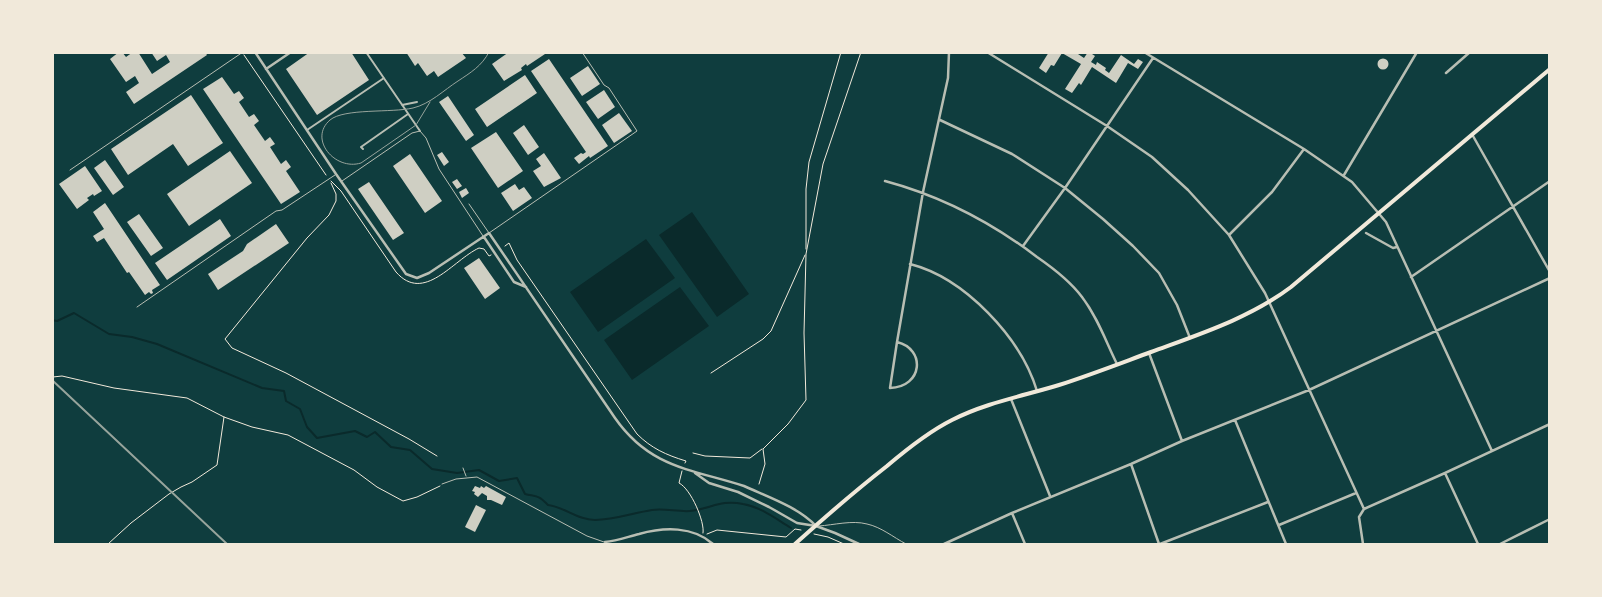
<svg xmlns="http://www.w3.org/2000/svg" width="1602" height="597" font-family="'Roboto Serif',serif">
<rect width="100%" height="100%" fill="#0f3d3e"/>
<path fill="#0a2a2b" d="M692,212L749,294L717,317L659,235Z
M646,239L675,278L598,332L570,292Z
M680,287L709,326L632,380L604,340Z"/>
<g fill="none" stroke-linecap="round" stroke-linejoin="round">
<path stroke="#0a2a2b" stroke-width="2" d="M52,320L57,321L74,313L109,334L132,337L157,344L262,388L284,391L286,401L300,409L307,427L317,438L355,431L367,437L375,432L391,447L410,450L432,469L457,473L479,470L499,481L517,478L525,494C538,497 538,495 548,505C565,507 577,520 595,520C614,520 633,513 652,510C664,508 678,512 690,511C710,509 721,499 743,504C761,507 776,519 791,528"/>
</g>
<path fill="#cfcfc3" d="M119,52H122L126,57L133,52H138L152,74L170,62L166,55L157,61L151,52H205L207,55L134,104L126,92L139,83L135,76L126,82L110,59Z
M310,52H351L369,80L317,115L286,69Z
M406,52H461L466,58L438,77L434,71L427,76L418,63L415,66Z
M509,52H544L545,54L527,66L526,64L521,68L522,70L504,81L492,64Z
M1049,52H1075L1084,58L1088,52H1089L1095,56L1091,62L1096,65L1097,62L1106,68L1105,70L1109,73L1121,55L1134,64L1138,59L1143,62L1138,69L1128,63L1116,83L1092,67L1081,85L1079,83L1072,93L1065,89L1081,64L1062,53L1054,66L1051,65L1046,73L1039,68Z
M1377.5 64a5.5 5.5 0 1 1 11 0a5.5 5.5 0 1 1-11 0Z
M549,59L608,146L590,158L589,156L579,164L574,158L581,153L583,154L586,152L531,71Z
M588,66L600,84L582,96L570,78Z
M525,75L537,93L487,127L475,109Z
M222,77L234,94L239,91L244,98L239,102L249,117L254,114L259,121L254,125L265,141L270,137L275,144L270,147L281,164L286,160L291,167L286,171L300,192L281,204L203,89Z
M604,90L615,107L598,119L586,102Z
M191,95L223,143L188,166L173,144L128,175L111,149Z
M448,96L474,135L466,141L439,102Z
M619,113L632,131L614,143L602,125Z
M524,125L539,147L528,155L513,133Z
M496,132L523,171L498,188L471,148Z
M230,151L252,183L189,226L167,194Z
M442,152L449,162L444,166L437,155Z
M544,153L561,178L544,187L533,171L541,166L536,159Z
M410,154L442,201L425,213L393,166Z
M105,160L124,187L113,195L94,168Z
M85,166L102,191L94,196L93,194L87,198L89,200L77,209L59,184Z
M457,179L462,186L457,189L452,182Z
M369,182L404,233L393,240L358,189Z
M515,184L519,190L524,187L532,198L513,211L501,193Z
M466,188L469,193L462,198L459,192Z
M105,203L160,285L152,290L153,293L151,294L149,292L145,295L129,272L127,273L104,238L97,242L93,236L104,229L93,212Z
M139,214L163,248L151,256L127,222Z
M220,219L231,236L167,280L155,263Z
M276,224L289,243L218,290L208,274L243,251L247,244Z
M479,258L500,288L485,299L464,268Z
M475,486L480,488L481,486L484,488L486,486L506,497L502,505L491,500H487V496L482,493L478,497L474,494L475,492L472,491Z
M476,505L486,510L475,532L465,527Z"/>
<g fill="none" stroke-linecap="round" stroke-linejoin="round">
<path stroke="#f1e9da" stroke-width="1" d="M244,55L326,175
M331,181L341,191L396,272C424,304 453,260 479,248L484,249L489,256L491,255
M331,183L336,194V201L329,215L307,238L225,339L232,348L286,373L409,439L437,456
M505,246L509,243L517,260L637,434C651,448 666,455 686,461L685,463
M806,249V189L809,162L841,52
M711,373L763,339L771,331L805,255
M53,377L62,376L114,388L187,398L224,417L252,427L288,435L354,470L377,487L403,501L417,497L440,486
M693,453L705,456L750,458L762,449
M682,471L679,483C691,489 705,522 703,533
M759,484L765,464L763,449L788,424L806,400L804,333L806,254L823,164L861,52
M707,534L717,530L786,537L795,529L801,530
M814,534L828,537L844,544
M108,544L131,523L169,494L181,487L192,482L217,465L224,417"/>
<path stroke="#b8beb3" stroke-width="1" d="M70,170L243,52
M342,181L412,133L420,131L426,138L439,169L483,236
M469,204L489,233L637,131L609,88L604,85L582,52
M137,307L276,211L282,210L335,175
M463,468L466,476
M442,484L456,479L477,477L587,536L604,542
M819,526C834,525 852,520 867,524C881,527 893,537 906,544"/>
<path stroke="#b8beb3" stroke-width="2" d="M366,52L420,131
M402,105L417,102
M307,130L384,78
M363,149L361,147L408,114"/>
<path stroke="#b8beb3" stroke-width="2.5" d="M255,52L336,174L406,274L417,278L429,273L489,233L615,418C650,468 691,469 744,486C768,497 798,507 816,526
M987,52L1107,126L1152,157L1188,190L1229,235L1265,293L1364,509L1359,517L1363,544
M1144,52L1304,149L1352,182L1386,222L1492,451
M266,69L291,52
M1446,73L1470,52
M940,120L1012,154L1065,188L1103,219L1133,246L1159,273L1177,305L1190,338
M1473,136L1550,272
M1344,175L1417,52
M885,181C941,196 991,222 1037,257C1053,268 1070,281 1082,297C1098,318 1106,342 1117,364
M1366,233L1393,248L1397,247
M1229,235L1272,192L1304,149
M484,237L514,282L526,287
M1023,246L1065,188L1153,58
M910,264C965,278 1021,338 1037,391
M1411,277L1550,181
M897,342L923,192L948,78L949,52
M897,342C926,349 923,387 890,388Z
M1149,353L1182,441
M1011,399L1050,496
M1235,420L1286,544
M1131,464L1159,544
M695,473L709,483L738,492L769,507L797,523L816,526L835,533L859,544
M1445,473L1478,544
M1364,509L1445,473L1550,424
M1012,513L1025,544
M1279,525L1356,493
M605,542C617,541 627,537 639,534C664,527 693,526 713,544
M944,544L1012,513L1131,464L1182,441L1309,390L1550,278
M1160,544L1268,502
M1500,544L1550,519"/>
<path stroke="#f1e9da" stroke-width="4" d="M795,544C825,517 855,491 887,466C907,449 928,432 952,420C985,403 1023,396 1059,385C1090,375 1121,363 1151,352C1200,334 1250,318 1291,287L1550,69"/>
<path stroke="#97a49c" stroke-width="1" d="M430,102L416,125L361,163C335,171 308,139 330,120C344,108 392,113 413,108C430,104 444,90 458,81C470,73 482,66 489,52"/>
<path stroke="#97a49c" stroke-width="2" d="M52,380L227,544"/>
</g>
<rect width="1602" height="597" fill="none" stroke="#f1e9da" stroke-width="108"/>
</svg>
